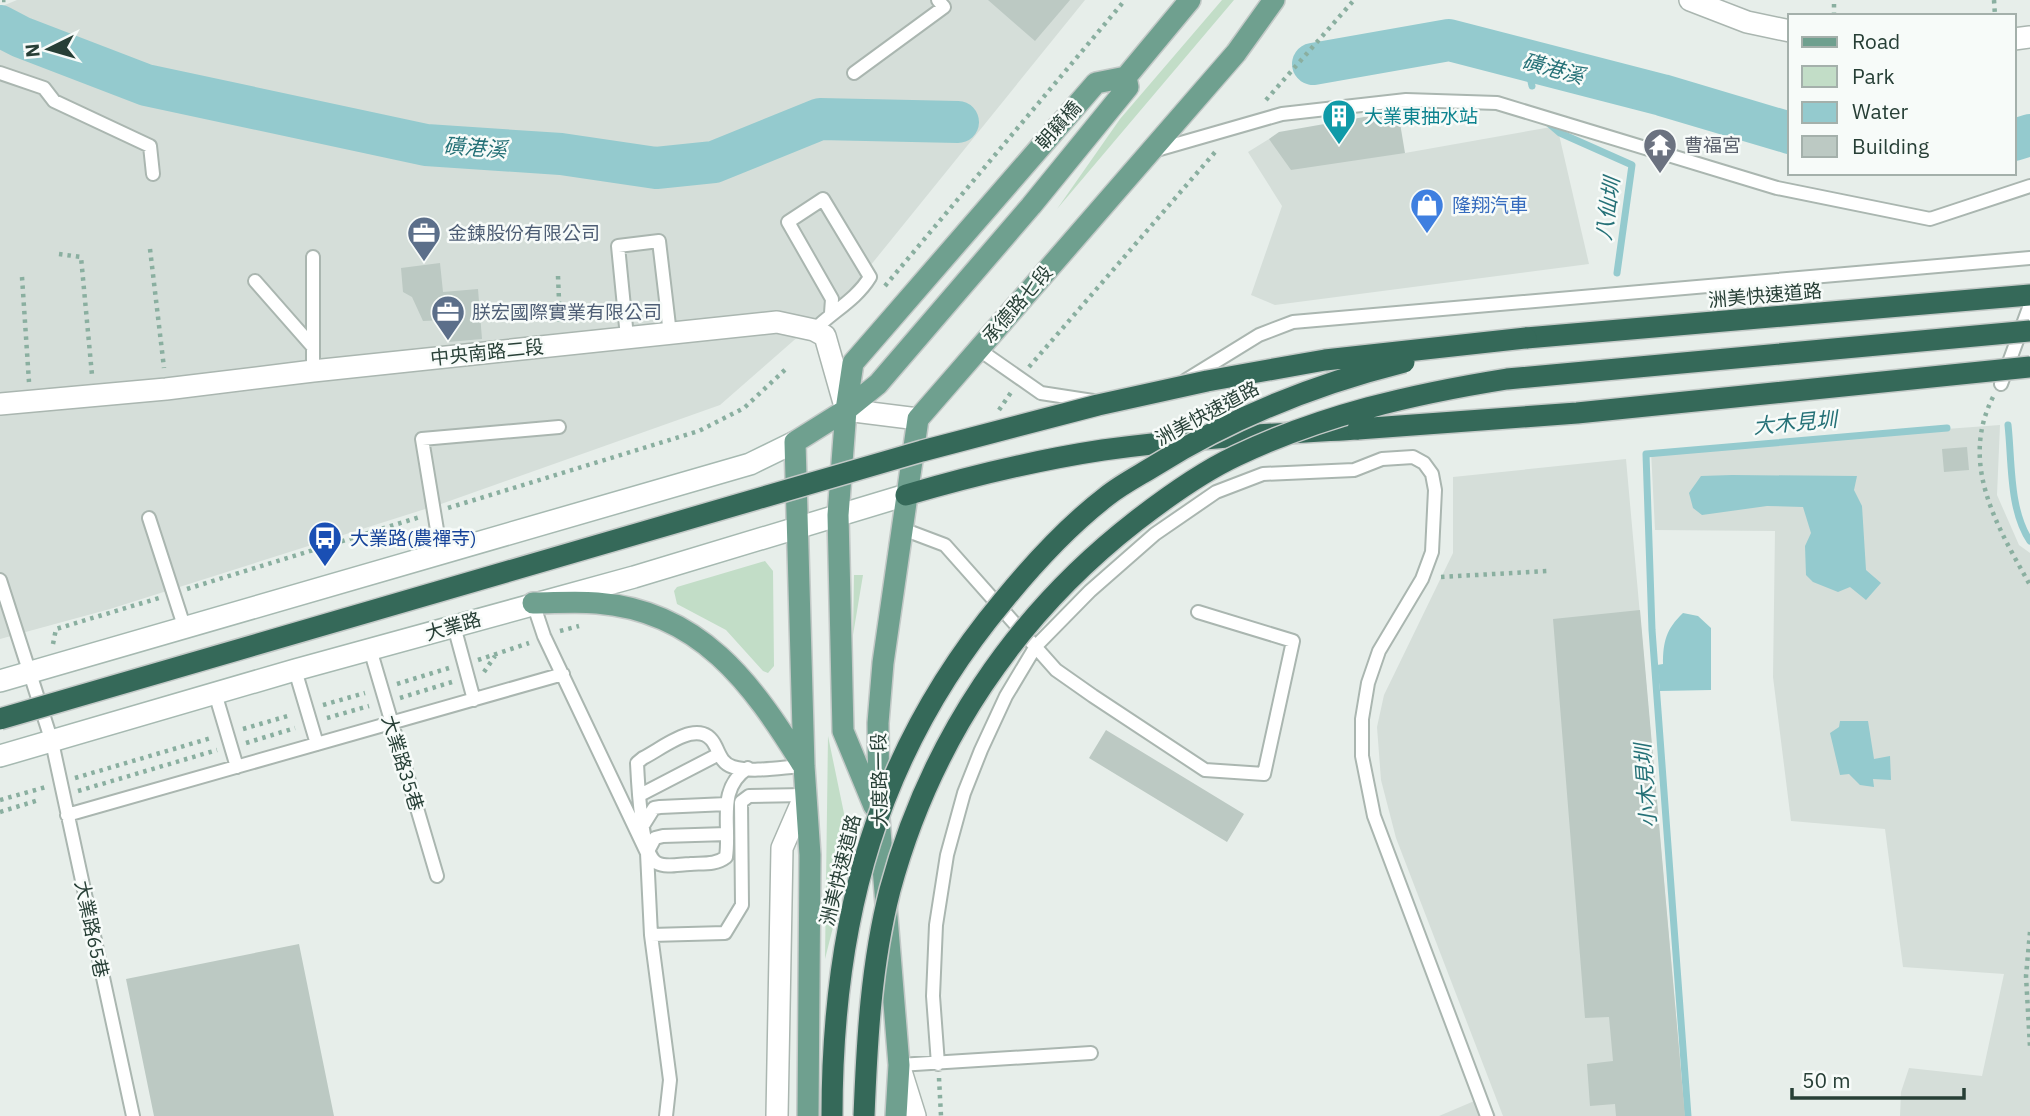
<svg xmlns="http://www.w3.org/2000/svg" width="2030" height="1116" font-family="'IBM Plex Sans','Noto Sans TC',sans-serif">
<rect width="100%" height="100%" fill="#e7eeea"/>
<path fill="#d5ded9" d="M17,0H1085L849,292L720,405L441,504L110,609L0,639V7Z
M1557,126L1589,264L1275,305L1251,295L1282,206L1248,152L1269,139L1405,153Z
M2000,425L1997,495L2019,545L2030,553V1116H1900L1901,1092L1909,1068L1982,1076L2004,974L1903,967L1885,829L1791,821L1773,677L1775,531L1655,530L1651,451Z
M1626,459L1685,1116H1503L1396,838L1381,780L1377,727L1384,695L1453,553V477Z
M1486,1096L1496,1116H1439Z"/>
<path fill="#c2ddc7" d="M1222,0H1234L1057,209L1120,119Z
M765,561L773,571L774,666L768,673L763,671L726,630L677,604L674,591L677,587Z
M854,575H863L853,635Z
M828,736L852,852L825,959Z"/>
<path fill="#94cace" d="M1732,475L1857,476L1854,490L1862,506L1866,570L1881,583L1866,600L1850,587L1838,592L1813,582L1806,575L1805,546L1811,533L1803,507L1767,506L1702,515L1693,508L1689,493L1701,476Z
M1683,613L1698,616L1711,628V690L1660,691L1657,665L1663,664C1663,642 1666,629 1683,613Z
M1840,721H1868L1874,759L1890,756L1891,780L1873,779L1874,787L1860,785L1849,774L1840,775L1830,733L1839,727Z"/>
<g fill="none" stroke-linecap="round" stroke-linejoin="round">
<path stroke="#94cace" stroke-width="7" d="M1526,59L1532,86
M1546,121L1560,133L1632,165L1617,273
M2008,425C2012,461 2009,510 2030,541
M1688,1116L1652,630L1646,454L1947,428"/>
<path stroke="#94cace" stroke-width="42" d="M0,26L21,37L146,85L426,145L561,154L656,168L714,162L820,119L958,122
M1313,64L1449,40L1662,95L1790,133
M2014,140L2030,135"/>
</g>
<path fill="#bcc9c3" d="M988,0H1070L1035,41Z
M1398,111L1405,153L1291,170L1269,139L1279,132Z
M440,263L443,292L478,289L482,339L448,342L446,320L423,321L412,297L403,292L401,268Z
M1967,447L1969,470L1944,472L1942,449Z
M1640,610L1685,1116H1616L1615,1104L1590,1106L1587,1064L1613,1061L1609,1017L1585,1018L1553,619Z
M1106,730L1244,814L1227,842L1089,758Z
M299,944L334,1116H154L126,979Z"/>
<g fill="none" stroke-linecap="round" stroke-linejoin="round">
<g stroke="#aab6b0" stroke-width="16">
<path id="lane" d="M0,73L44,88L54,101L150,146L153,174
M854,73L944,7L938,0
M1153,151L1282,114L1406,100L1497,103L1777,188L1930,219L2030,186
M255,281L313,347
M814,330C833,311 856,300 870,277L823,199L788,222L832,299L831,313
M627,337L618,246L659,241L670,334
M978,349L1041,393L1093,401
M313,371V257
M1186,380L1259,335L1293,322L2030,258
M2001,384L2030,305
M149,518L185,629
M900,528L945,545L1056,670L1093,696L1205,770L1264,774L1293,641L1198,612
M441,554L422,439L559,427
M0,580L52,742L133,1116
M533,603L544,636L647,853L651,935L670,1080L666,1116
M454,626L474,700
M370,649L437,876
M295,670L317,744
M215,693L237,767
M748,768C716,789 731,824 726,857C716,865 702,863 690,864C680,864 666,868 657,863C641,854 638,783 637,763L643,758C665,747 701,715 716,747C720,756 723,764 733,767C753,773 783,767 804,766
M640,795L719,754
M67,815L563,674
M644,824L654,808L660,807L727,804
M647,853L655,838L663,836L727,834
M651,935L725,933L742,905L741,802L749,796L805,795
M938,1064L933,996L936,925L947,855L964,793L981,750L1006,696L1036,646L1090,591L1155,534L1216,492L1263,474L1354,470L1382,459L1413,457L1424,463L1432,474L1435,490L1432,552L1422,579L1379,651L1368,683L1362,719V756L1374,816L1487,1116
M899,1065L1091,1053"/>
</g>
<g stroke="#aab6b0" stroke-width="24">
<path id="street" d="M1690,0L1747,22L1790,31
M2014,39L2030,37
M0,404L166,389L313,371L777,322L814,330L825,336L846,410L918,419
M900,1068L915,1116
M777,1116L782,848L805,795"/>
</g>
<g stroke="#a6b9b1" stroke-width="24">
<path id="secondary" d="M0,681L750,464L795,442
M0,756L295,670L634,577L906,495"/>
</g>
<g stroke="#c3c9c7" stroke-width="24">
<path id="primary" d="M533,603C554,603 576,601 597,603C700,611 752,683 802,764
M874,806L843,731L838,515L846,410L853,363L1096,83L1126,77L1190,0
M808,1116L810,855L804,766L795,442L846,410L878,384L1031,206L1128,87L1126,77
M896,1116L899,1065L879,818L878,723L883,663L918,419L1236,53L1274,0"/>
</g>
<g stroke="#c3c9c7" stroke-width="24">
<path id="highway" d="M1526,338L2030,295
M906,495C971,476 1037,460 1103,450C1188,438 1273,434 1358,429"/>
</g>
<path stroke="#8aafa0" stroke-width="4.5" stroke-dasharray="3.5 5" stroke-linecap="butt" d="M2,0H9
M1994,0L1995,16
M1834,16V0
M1266,100L1354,0
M150,249L164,368
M59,254L81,257L92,375
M558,276L560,324
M22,277L29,382
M885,286L1125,0
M1029,367L1216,151
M1993,397C1959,464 1997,526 2030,585
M999,410L1012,391
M448,508L699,431L744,408L788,367
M1441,577L1547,571
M187,589L420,517
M560,631L579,626
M53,644L56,629L159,598
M478,660L529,643
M484,672L495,656
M397,684L449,668
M400,698L452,682
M323,705L365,693
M327,718L369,706
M243,729L291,715
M246,743L295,728
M75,778L211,738
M78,791L217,750
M0,800L46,787
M0,812L39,800
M2030,932L2026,976L2030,1047
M939,1078L941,1116"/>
<use href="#lane" stroke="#fff" stroke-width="12"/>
<use href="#street" stroke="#fff" stroke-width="21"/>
<use href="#secondary" stroke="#fff" stroke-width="21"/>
<use href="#primary" stroke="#6fa08f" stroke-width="21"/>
<use href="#highway" stroke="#356959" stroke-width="21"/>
<g stroke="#c3c9c7" stroke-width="24" stroke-linecap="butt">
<path id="highway-bridge" d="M1358,429L1577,413L2030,367
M0,719L922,451L1098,405L1207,381L1325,360L1526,338
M832,1116C832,920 876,753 1003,601C1034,563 1068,526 1107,496C1122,484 1140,475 1156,465C1233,417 1316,384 1404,362
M864,1116C867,1040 871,964 890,890C930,742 1015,615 1136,521C1167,497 1200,473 1236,456C1322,415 1413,394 1507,379L2030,331"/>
</g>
<use href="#highway-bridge" stroke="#356959" stroke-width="21"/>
</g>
<defs>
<g id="building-pin" transform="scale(1.75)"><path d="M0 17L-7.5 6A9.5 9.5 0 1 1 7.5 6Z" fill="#0f9aa8" stroke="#f7fbf9"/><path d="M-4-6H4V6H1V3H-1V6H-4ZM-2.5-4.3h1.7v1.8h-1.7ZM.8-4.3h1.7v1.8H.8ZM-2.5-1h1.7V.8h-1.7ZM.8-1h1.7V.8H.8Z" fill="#fff"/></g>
<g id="temple-pin" transform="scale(1.75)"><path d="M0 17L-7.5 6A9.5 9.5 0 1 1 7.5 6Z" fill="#6b7280" stroke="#f7fbf9"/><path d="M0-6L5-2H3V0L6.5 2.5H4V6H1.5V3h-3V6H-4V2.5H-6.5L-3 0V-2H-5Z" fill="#fff"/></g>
<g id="shop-pin" transform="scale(1.75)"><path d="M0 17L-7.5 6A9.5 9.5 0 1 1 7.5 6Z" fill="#3f7fe0" stroke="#f7fbf9"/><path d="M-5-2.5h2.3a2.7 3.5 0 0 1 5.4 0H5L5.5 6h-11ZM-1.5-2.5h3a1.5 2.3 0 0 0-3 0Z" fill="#fff"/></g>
<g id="office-pin" transform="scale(1.75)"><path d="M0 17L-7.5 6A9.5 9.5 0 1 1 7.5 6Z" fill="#5c6f8a" stroke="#f7fbf9"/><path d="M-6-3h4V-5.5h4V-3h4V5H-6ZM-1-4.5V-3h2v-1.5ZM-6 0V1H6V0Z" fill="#fff"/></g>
<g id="bus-pin" transform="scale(1.75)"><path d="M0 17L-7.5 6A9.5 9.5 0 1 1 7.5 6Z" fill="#1a4fb4" stroke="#f7fbf9"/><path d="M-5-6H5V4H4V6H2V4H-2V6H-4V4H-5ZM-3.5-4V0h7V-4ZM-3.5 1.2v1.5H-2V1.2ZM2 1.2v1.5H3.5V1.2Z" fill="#fff"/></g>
</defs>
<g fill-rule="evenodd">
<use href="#building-pin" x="1339" y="116"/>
<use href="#temple-pin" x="1660" y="145"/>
<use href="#shop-pin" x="1427" y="205"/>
<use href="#office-pin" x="424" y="233"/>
<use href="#office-pin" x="448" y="312"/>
<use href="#bus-pin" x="325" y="538"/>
</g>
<g text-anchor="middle" stroke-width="5" stroke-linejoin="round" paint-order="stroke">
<g font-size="19" fill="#0d838f" stroke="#f7fbf9" text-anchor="start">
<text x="1364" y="123">大業東抽水站</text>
</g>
<g font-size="19" fill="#273f36" stroke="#f7fbf9">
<text transform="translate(1058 125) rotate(-48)" y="7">朝籟橋</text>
<text transform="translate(1765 295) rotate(-5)" y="7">洲美快速道路</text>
<text transform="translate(1017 304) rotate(-49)" y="7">承德路七段</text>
<text transform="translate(487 352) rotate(-6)" y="7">中央南路二段</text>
<text transform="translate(1207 413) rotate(-28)" y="7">洲美快速道路</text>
<text transform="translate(453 626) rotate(-16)" y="7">大業路</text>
<text transform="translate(403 763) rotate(73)" y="7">大業路35巷</text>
<text transform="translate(879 780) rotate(-91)" y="7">大度路一段</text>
<text transform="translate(840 870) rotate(-76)" y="7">洲美快速道路</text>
<text transform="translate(92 929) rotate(78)" y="7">大業路65巷</text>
</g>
<g font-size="19" fill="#5b616d" stroke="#f7fbf9" text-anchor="start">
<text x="1684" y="152">曹福宮</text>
</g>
<g font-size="19" fill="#366cbe" stroke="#f7fbf9" text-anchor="start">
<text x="1452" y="212">隆翔汽車</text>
</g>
<g font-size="19" fill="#4e5e75" stroke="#f7fbf9" text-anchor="start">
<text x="448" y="240">金鍊股份有限公司</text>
<text x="472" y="319">朕宏國際實業有限公司</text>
</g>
<g font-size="19" fill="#164399" stroke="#f7fbf9" text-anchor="start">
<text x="350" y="545">大業路(農禪寺)</text>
</g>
<g font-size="21" font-style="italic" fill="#257177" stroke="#f7fbf9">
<text transform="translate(1553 69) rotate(15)" y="7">磺港溪</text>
<text transform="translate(475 148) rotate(4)" y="7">磺港溪</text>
<text transform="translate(1608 209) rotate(-82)" y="7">八仙圳</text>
<text transform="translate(1795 423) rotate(-5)" y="7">大木見圳</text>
<text transform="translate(1646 786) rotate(-94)" y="7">小木見圳</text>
</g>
</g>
<rect x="1788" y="14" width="228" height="161" fill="#f7fbf9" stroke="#a4b0ab" stroke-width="2"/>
<rect x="1802" y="37" width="35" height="10" fill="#6fa08f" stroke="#a4b0ab" stroke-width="2"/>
<text x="1852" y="49" font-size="21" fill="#273f36">Road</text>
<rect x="1802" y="66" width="35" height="21" fill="#c2ddc7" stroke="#a4b0ab" stroke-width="2"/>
<text x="1852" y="84" font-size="21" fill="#273f36">Park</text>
<rect x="1802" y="102" width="35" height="21" fill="#94cace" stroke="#a4b0ab" stroke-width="2"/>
<text x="1852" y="119" font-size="21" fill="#273f36">Water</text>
<rect x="1802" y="136" width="35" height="21" fill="#bcc9c3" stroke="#a4b0ab" stroke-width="2"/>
<text x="1852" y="154" font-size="21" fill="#273f36">Building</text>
<g transform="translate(49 49) rotate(265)" stroke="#f7fbf9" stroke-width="5" paint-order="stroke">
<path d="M0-5L12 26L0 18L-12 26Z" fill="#273f36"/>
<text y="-10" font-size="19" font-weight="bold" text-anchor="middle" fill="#273f36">N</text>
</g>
<path d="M1792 1088v10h172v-10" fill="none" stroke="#273f36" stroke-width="3.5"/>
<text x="1802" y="1088" font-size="21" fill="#273f36" stroke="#f7fbf9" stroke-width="5" paint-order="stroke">50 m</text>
</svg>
